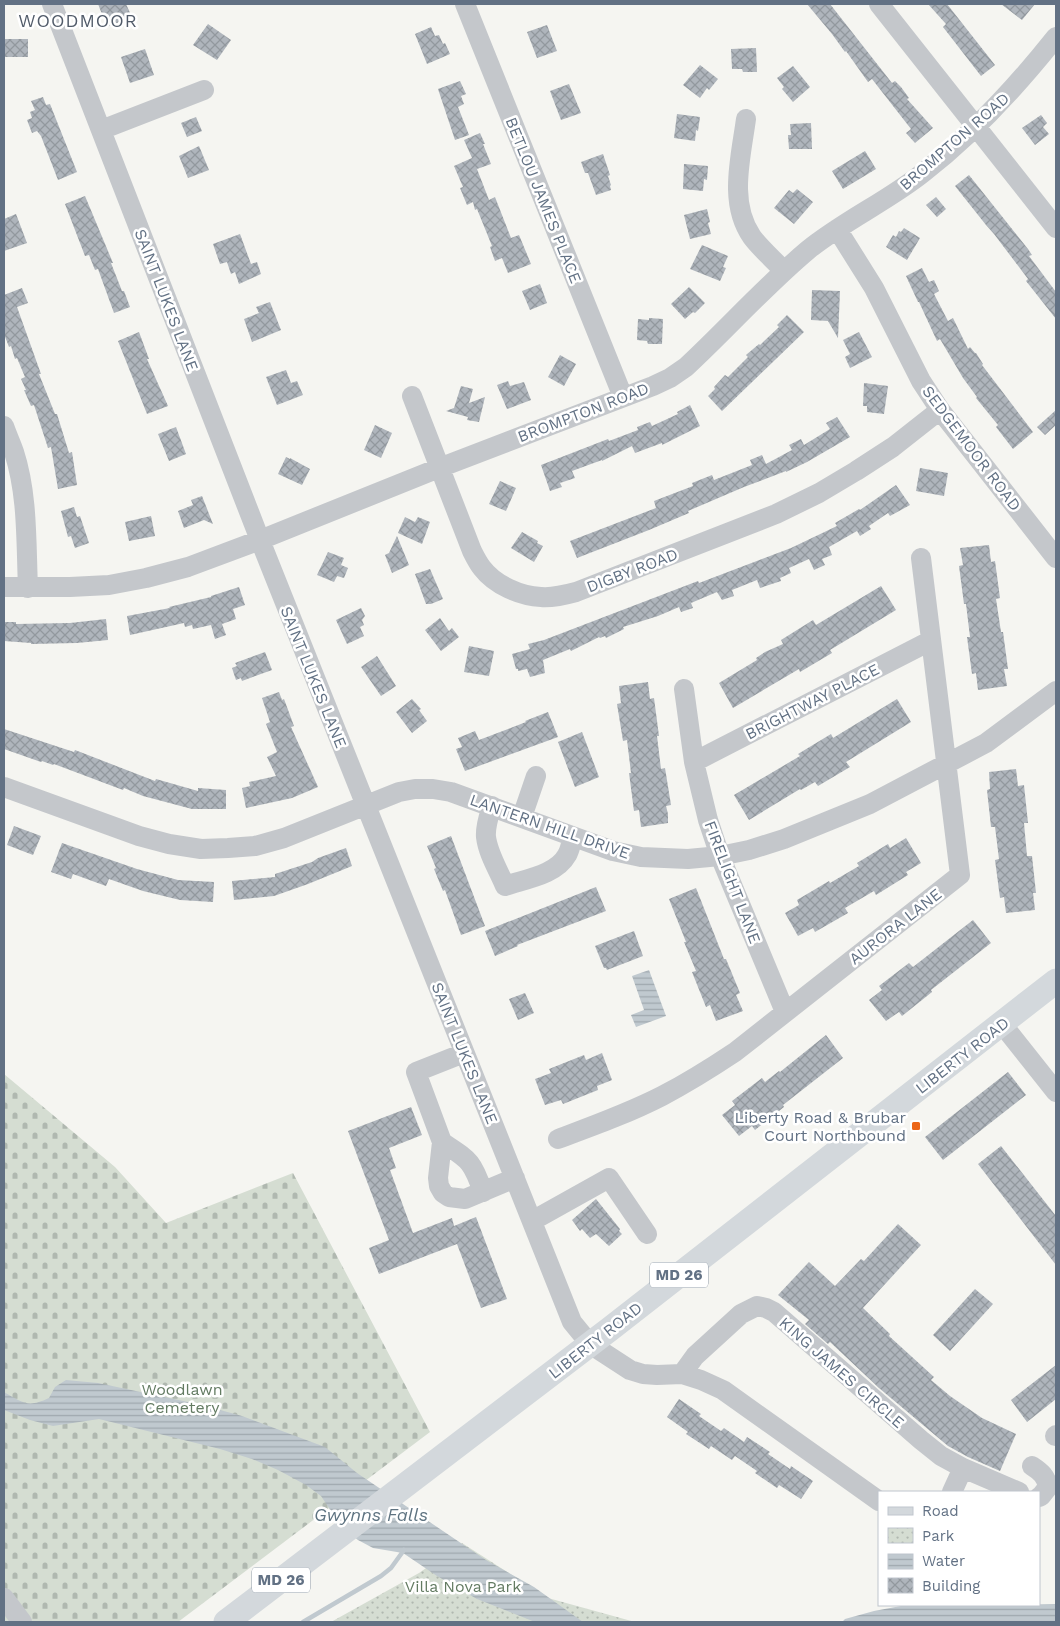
<svg xmlns="http://www.w3.org/2000/svg" width="1060" height="1626" font-family="'Work Sans',sans-serif">
<defs>
<pattern id="cemetery-stones" width="16" height="16" patternUnits="userSpaceOnUse" patternTransform="scale(1.25)"><rect width="16" height="16" fill="#d5ddd2"/><path d="M2 7V4a2 2 0 0 1 4 0v3zM10 15v-3a2 2 0 0 1 4 0v3z" fill="#b0b8b0"/></pattern>
<pattern id="park-dots" width="8" height="8" patternUnits="userSpaceOnUse" patternTransform="scale(1.25)"><rect width="8" height="8" fill="#d5ddd2"/><path d="M2 2h.1M6 6h.1" fill="none" stroke="#b0b8b0" stroke-width="1.8" stroke-linecap="round"/></pattern>
<pattern id="water-rules" width="6" height="5" patternUnits="userSpaceOnUse" patternTransform="scale(1.25)"><rect width="6" height="5" fill="#c0c9cf"/><path d="M0 2.5h6" fill="none" stroke="#9fa8ae"/></pattern>
<pattern id="building-cross-hatch" width="8" height="8" patternUnits="userSpaceOnUse" patternTransform="scale(1.25)"><rect width="8" height="8" fill="#afb5bc"/><path d="M0 0l8 8M0 8l8-8" fill="none" stroke="#92989e"/></pattern>
</defs>
<rect width="100%" height="100%" fill="#f5f5f1"/>
<path fill="url(#cemetery-stones)" d="M4,1074L115,1167L166,1223L293,1173L430,1432L178,1622H4Z"/>
<path fill="url(#park-dots)" d="M462,1543L548,1598L635,1622H331L419,1573Z"/>
<path fill="url(#water-rules)" d="M649,970L666,1016L636,1027L631,1015L644,1010L632,976Z
M66,1380L98,1383L202,1405L242,1416L325,1447L357,1473L486,1560L534,1587L583,1622H535L477,1599L437,1576L403,1553L373,1548L358,1540L336,1523L329,1508L321,1496L306,1485L278,1470L252,1459L220,1449L99,1419L53,1426L30,1420L4,1410V1392C23,1403 28,1408 49,1398L55,1387Z
M1056,1604V1622H842L845,1619L874,1611L906,1605L943,1606Z"/>
<g fill="none" stroke-linecap="round" stroke-linejoin="round">
<path stroke="#c0c9cf" stroke-width="4.5" d="M303,1622L381,1576L391,1568L404,1550"/>
</g>
<path fill="url(#building-cross-hatch)" d="M98,4H126L132,17L107,27Z
M807,4H830L892,83L895,81L901,87L909,98L907,99L933,128L915,143L906,133L911,129L872,79L868,82L846,51L845,52L832,34Z
M928,4H947L995,65L981,76L943,27L946,24Z
M1001,4H1035L1022,20Z
M208,24L231,40L217,60L193,45Z
M547,25L557,51L537,58L527,32Z
M431,27L435,36L439,35L443,44L445,43L450,54L427,64L415,34Z
M4,39H28V57H4Z
M756,48L757,72H743L742,69H732L731,49Z
M145,49L154,75L130,83L121,57Z
M700,65L718,79L709,90L707,88L700,98L683,85Z
M793,66L810,87L793,102L782,89L784,87L777,78Z
M460,81L466,94L461,96L464,104L458,107L469,135L455,140L438,89Z
M569,84L581,113L561,120L550,91Z
M43,97L46,105L50,104L77,172L58,180L41,136L37,131L32,133L27,120L32,118L30,112L35,110L31,101Z
M677,114L700,117L698,131L696,130L695,141L674,138Z
M1041,115L1047,123L1043,127L1049,134L1035,145L1022,128Z
M196,117L202,131L187,137L181,123Z
M811,123L812,149H789L788,135H791L790,124Z
M480,133L485,144H483L491,164L477,169L489,200L495,197L511,238L519,235L531,264L508,273L502,258L495,261L490,247L492,246L477,209L475,210L473,202L467,205L460,188L463,187L454,166L472,158L464,140Z
M199,146L209,170L188,178L179,156Z
M865,151L876,169L843,189L832,171Z
M603,154L610,175L608,176L611,185L610,186L611,190L596,195L588,173H585L581,162Z
M684,164L708,166L707,180L704,179L703,191L683,189Z
M969,175L1028,249L1032,255L1029,256L1056,292V319L1026,281L1028,279L994,234L986,225L955,186Z
M797,189L813,202L794,224L774,208L789,190L793,193Z
M85,196L113,263H111L122,291H124L130,307L114,313L98,269L95,270L89,255L85,256L65,204Z
M936,197L946,209L937,217L926,205Z
M707,209L710,222L708,223L711,234L690,239L684,215Z
M16,214L27,243L4,251V219Z
M904,228L920,238L907,260L886,247L893,235L896,237L899,231L901,232Z
M240,234L251,264L257,262L261,274L239,284L235,272L231,274L227,262L220,264L213,244Z
M702,245L728,256L723,267L726,268L720,281L690,269Z
M922,268L929,282L934,280L939,291L934,294L948,321L953,318L968,349L970,347L975,353H976L983,364L982,365L1033,432L1013,449L996,427L998,425L976,398L977,397L963,378L940,339L937,341L919,302H918L906,276Z
M540,284L547,303L530,310L522,291Z
M689,287L705,303L695,313L693,312L685,319L671,304Z
M22,288L28,303L17,307L41,374H39L55,414H57L69,453L72,452L77,485L58,489L51,447L48,448L34,405L31,406L24,390H26L21,379L25,377L17,358L15,359L11,346L9,347L4,334V295Z
M812,290L840,291L838,338L828,321L811,320Z
M270,302L281,330L252,342L244,319L259,313L256,307Z
M787,315L804,332L722,411L708,396L715,389L714,387L725,375L728,377L748,357L746,355L759,344L760,345L779,327L777,325Z
M649,318L663,319L662,344H648L647,341L637,340L638,319L649,320Z
M139,332L149,359H147L168,406L147,414L118,341Z
M859,332L872,357L850,368L845,357L850,354L843,340Z
M560,355L576,364L564,386L548,377Z
M286,370L291,383L297,381L303,395L277,405L266,377Z
M508,381L510,386L524,382L531,400L507,409L497,385Z
M864,383L888,386L884,414L867,412V406H863Z
M461,386L473,389L469,403L485,397L479,422L467,420L468,417L446,411L454,408Z
M690,405L700,426L662,445V443L635,453L632,446L602,461V460L572,471L575,478L560,483L562,487L550,491L541,465L608,439L609,441L638,430L637,427L650,422L652,426L678,414L677,412Z
M1056,410V425L1045,435L1037,427Z
M837,417L850,437L807,462L786,472V471L744,487L688,511L689,513L649,530L577,558L570,541L656,508L654,501L693,486L692,483L712,475L714,480L752,465L750,460L762,455L766,464L792,450L789,445L801,439L804,445L830,429L826,423Z
M375,425L392,433L381,458L364,450Z
M176,427L186,454L169,461L158,434Z
M286,457L290,459V458L310,469L302,485L278,474Z
M920,468L948,473L944,496L916,491Z
M500,481L516,488L506,511L489,504Z
M896,485L910,505L890,516L888,513L869,526L871,529L860,536L857,531L829,547L832,555L822,559L825,565L814,570L809,559L789,568L791,573L780,578L781,581L760,588L757,580L732,590L734,596L722,600L717,592L691,603L693,608L681,612L679,607L658,616L623,627L624,629L606,638L605,636L600,638L599,637L571,651L570,649L543,660L545,673L530,677L527,669L518,671V669H516L512,654L530,649L528,644L544,640L698,581L699,583L791,548L837,526L835,523L859,509L860,510Z
M202,496L213,524L204,520L184,528L178,511L193,505L191,500Z
M74,507L77,517L80,516L89,543L75,548L71,536L68,537L61,511Z
M151,516L155,536L129,541L125,522Z
M405,517L415,522L418,517L430,522L422,544L398,533Z
M522,532L538,541L537,543L543,546L534,562L511,548Z
M397,536L409,565L392,573L385,555L389,553Z
M989,545L991,562L995,561L1000,598L996,599L1001,632H1003L1008,669H1004L1007,686L978,690L976,673L972,674L967,637H970L966,604H964L959,566L963,565L960,548Z
M328,552L344,558L341,565L348,568L344,578L337,576L334,582L317,575Z
M430,569L443,599L431,604H426L415,574Z
M881,586L896,610L830,650L832,653L800,672L799,669L733,708L719,683L757,660L756,658L765,652L783,644L781,640L813,620L816,625Z
M239,587L245,605L233,609L236,619L222,624L226,635L215,639L211,625L193,629L192,625L185,627L184,623L130,635L127,616L170,608L169,607L211,597V596Z
M361,608L365,616L362,620L364,625L360,627L364,636L347,644L336,620Z
M440,618L449,631L452,628L459,637L441,651L425,630Z
M106,619L108,640L77,643L31,644V643L4,641V622H16V624L70,623Z
M469,646L494,651L489,676L464,672Z
M265,652L272,670L242,681L241,678L236,680L232,668L237,666L235,663Z
M377,656L396,686L381,696L361,667Z
M648,682L650,699L654,698L659,736H657L661,769L665,768L671,805L666,806L668,814V823L641,827L639,810L634,811L629,773H631L627,740L623,741L617,704L621,703L619,686Z
M279,692L282,700L284,699L294,726L291,727L318,787L292,798L246,808L242,788L250,786L249,782L276,776L267,757L277,752L266,724L270,722L262,698Z
M412,699L421,709L419,710L427,721L412,733L396,712Z
M897,699L911,722L846,762L850,767L818,786L815,782L801,790L800,789L749,820L734,795L800,756L798,754L831,734L833,738Z
M548,712L558,737L465,771L456,749L462,747L458,738L475,731L479,740L526,722L525,721Z
M4,729L74,752L75,750L155,781L156,779L198,791V788L226,790V809H192L143,796L124,788L123,790L54,764L53,765L42,761L41,762L4,749Z
M582,732L599,777L575,787L558,742Z
M1016,769L1018,786L1024,785L1028,823H1024L1027,856H1032L1036,893H1033L1035,910L1006,913L1004,897L1000,898L995,860L999,859L995,827H991L987,790L990,789L989,772Z
M14,826L41,836L33,855L7,845Z
M451,836L485,926L461,935L445,890L443,891L434,869L436,868L427,846Z
M906,838L921,863L906,872L908,875L876,895L874,891L845,908L848,913L815,932L813,928L798,936L785,913L799,905L797,900L829,881L830,883L859,866L857,863L888,844L890,848Z
M62,843L137,869L178,880L214,882L213,902L180,900L143,891L109,879L106,886L73,874L71,879L51,872Z
M346,848L352,866L308,884L274,896L234,900L232,881L275,877V874L312,862L318,858Z
M596,887L606,911L517,945L518,946L495,956L485,931Z
M696,888L724,959H726L740,993L736,995L743,1011L716,1021L710,1005L706,1007L692,972L696,971L684,942H686L669,899Z
M973,920L991,943L931,990L932,992L902,1016L899,1012L886,1021L869,1000L882,990L879,986L909,963L913,967Z
M634,931L643,956L607,970L606,968H604L595,946Z
M525,993L534,1013L518,1020L509,999Z
M826,1035L843,1058L783,1105L784,1107L755,1130L752,1126L739,1136L722,1115L735,1105L732,1101L762,1078L765,1082L779,1071L780,1072Z
M602,1053L612,1080L597,1086L598,1090L563,1104L561,1100L545,1105L535,1079L551,1073L549,1069L584,1055L586,1060Z
M1008,1072L1026,1095L943,1160L925,1137Z
M411,1107L422,1135L389,1148L396,1168L390,1170L413,1233L452,1218L454,1226L476,1217L507,1299L481,1308L457,1244L379,1274L369,1248L389,1240L348,1131Z
M1001,1146L1056,1216V1265L978,1164Z
M596,1199L620,1229L619,1231L622,1234L609,1246L596,1234L590,1238L582,1229L580,1231L572,1220Z
M898,1224L921,1245L863,1308L890,1334L889,1336L934,1377L931,1380L950,1396L982,1418L1016,1434L1000,1471L968,1457L948,1446L879,1388L830,1342L828,1344L805,1324L809,1320L778,1295L809,1262L835,1286L861,1259L864,1261Z
M975,1289L993,1304L950,1351L933,1335Z
M1056,1365V1399L1027,1422L1011,1400Z
M679,1399L701,1414L699,1416L721,1431L724,1428L744,1442L747,1437L770,1452L768,1454L790,1469L791,1466L813,1481L801,1499L779,1485L777,1488L755,1473L757,1471L735,1456L732,1460L711,1446L709,1449L686,1434L688,1432L667,1417Z"/>
<g fill="none" stroke-linecap="round" stroke-linejoin="round">
<path stroke="#c4c7cb" stroke-width="20" d="M52,4L260,540L572,1322L590,1344L630,1370L643,1374L657,1375L682,1374L701,1380L723,1390L879,1501
M465,4L623,397
M879,4L1056,228
M746,119C741,157 728,203 752,237C761,249 774,260 784,271
M101,130L204,90
M837,229L874,288L921,381L940,410L1056,558
M412,396L472,551C475,557 478,563 482,568C495,585 520,596 541,597C553,598 565,595 576,592L776,514L819,493L856,471L893,447L940,410
M4,426C7,435 11,443 14,452C28,495 26,543 28,588
M4,587H70L109,585L146,578L188,567L260,540L439,468L653,386L670,378L686,367C727,329 765,286 808,250C845,220 888,201 924,172C974,133 1017,86 1056,37
M684,689L694,762L708,820L720,856L785,1012
M694,762L930,641
M4,787L139,836L169,844L201,849L228,848L255,846L284,838L399,792L415,789H433L451,792L613,851L641,857L688,859L720,856L749,850L784,839L870,804L986,743L1056,691
M492,806C489,816 485,826 486,837C488,854 499,871 505,886C525,879 556,875 567,855C570,850 571,843 573,837
M522,817L536,776
M1002,1024L1056,1092
M464,1053L416,1072L442,1142L438,1178L439,1186L443,1193L449,1197L465,1199L515,1178
M558,1139C593,1126 629,1113 662,1096C687,1083 711,1068 735,1052L960,875L921,558
M442,1142C469,1160 472,1160 483,1192
M532,1221L609,1178L647,1234
M682,1374L695,1356L741,1314L757,1306L766,1308L774,1312L921,1440L941,1456L963,1468L952,1492
M1055,1436L1056,1435
M1032,1466C1041,1472 1046,1476 1048,1487L1041,1496L1039,1497
M963,1468L1019,1492
M4,1598L22,1622"/>
<path stroke="#d3d8dc" stroke-width="25" d="M226,1622L610,1329L1056,981"/>
</g>
<rect fill="#ec671a" stroke="#fff" stroke-width="2" x="911" y="1121" width="10" height="10" rx="2.5"/>
<g text-anchor="middle" stroke-width="5" stroke-linejoin="round" paint-order="stroke">
<g fill="#fff" stroke="#919ca9" stroke-width="1">
<rect x="650" y="1262.5" width="58" height="25" rx="4"/>
<rect x="252" y="1567.5" width="58" height="25" rx="4"/>
</g>
<g font-size="15" font-weight="bold" fill="#627184">
<text x="679" y="1280">MD 26</text>
<text x="281" y="1585">MD 26</text>
</g>
<g font-size="16" fill="#627184" stroke="#fff">
<text transform="translate(954 141) rotate(-41)" y="6">BROMPTON ROAD</text>
<text transform="translate(544 200) rotate(68)" y="6">BETLOU JAMES PLACE</text>
<text transform="translate(167 300) rotate(69)" y="6">SAINT LUKES LANE</text>
<text transform="translate(583 412) rotate(-21)" y="6">BROMPTON ROAD</text>
<text transform="translate(972 448) rotate(53)" y="6">SEDGEMOOR ROAD</text>
<text transform="translate(632 570) rotate(-21)" y="6">DIGBY ROAD</text>
<text transform="translate(314 677) rotate(68)" y="6">SAINT LUKES LANE</text>
<text transform="translate(812 701) rotate(-27)" y="6">BRIGHTWAY PLACE</text>
<text transform="translate(550 826) rotate(19)" y="6">LANTERN HILL DRIVE</text>
<text transform="translate(733 882) rotate(69)" y="6">FIRELIGHT LANE</text>
<text transform="translate(895 926) rotate(-38)" y="6">AURORA LANE</text>
<text transform="translate(465 1053) rotate(68)" y="6">SAINT LUKES LANE</text>
<text transform="translate(962 1055) rotate(-38)" y="6">LIBERTY ROAD</text>
<text transform="translate(595 1340) rotate(-38)" y="6">LIBERTY ROAD</text>
<text transform="translate(842 1372) rotate(41)" y="6">KING JAMES CIRCLE</text>
</g>
<g font-size="16" fill="#627184" stroke="#fff" text-anchor="end">
<text x="906" y="1123">Liberty Road &amp; Brubar<tspan x="906" dy="18">Court Northbound</tspan></text>
</g>
<g font-size="16" fill="#637b62" stroke="#fff">
<text x="182" y="1395">Woodlawn<tspan x="182" dy="18">Cemetery</tspan></text>
<text x="463" y="1592">Villa Nova Park</text>
</g>
<g font-size="18" letter-spacing="1" fill="#515b69" stroke="#fff">
<text x="78" y="27">WOODMOOR</text>
</g>
<g font-size="18" font-style="italic" fill="#5e7381" stroke="#fff">
<text x="371" y="1521">Gwynns Falls</text>
</g>
</g>
<rect width="1060" height="1626" fill="none" stroke="#627184" stroke-width="10"/>
<rect x="878" y="1491" width="162" height="115" fill="#ffffff" stroke="#c0c6ce"/>
<rect x="888" y="1507" width="25" height="8" fill="#d3d8dc" stroke="#c0c6ce"/>
<text x="922" y="1516" font-size="15" fill="#627184">Road</text>
<rect x="888" y="1528" width="25" height="15" fill="url(#park-dots)" stroke="#c0c6ce"/>
<text x="922" y="1541" font-size="15" fill="#627184">Park</text>
<rect x="888" y="1554" width="25" height="15" fill="url(#water-rules)" stroke="#c0c6ce"/>
<text x="922" y="1566" font-size="15" fill="#627184">Water</text>
<rect x="888" y="1578" width="25" height="15" fill="url(#building-cross-hatch)" stroke="#c0c6ce"/>
<text x="922" y="1591" font-size="15" fill="#627184">Building</text>
</svg>
